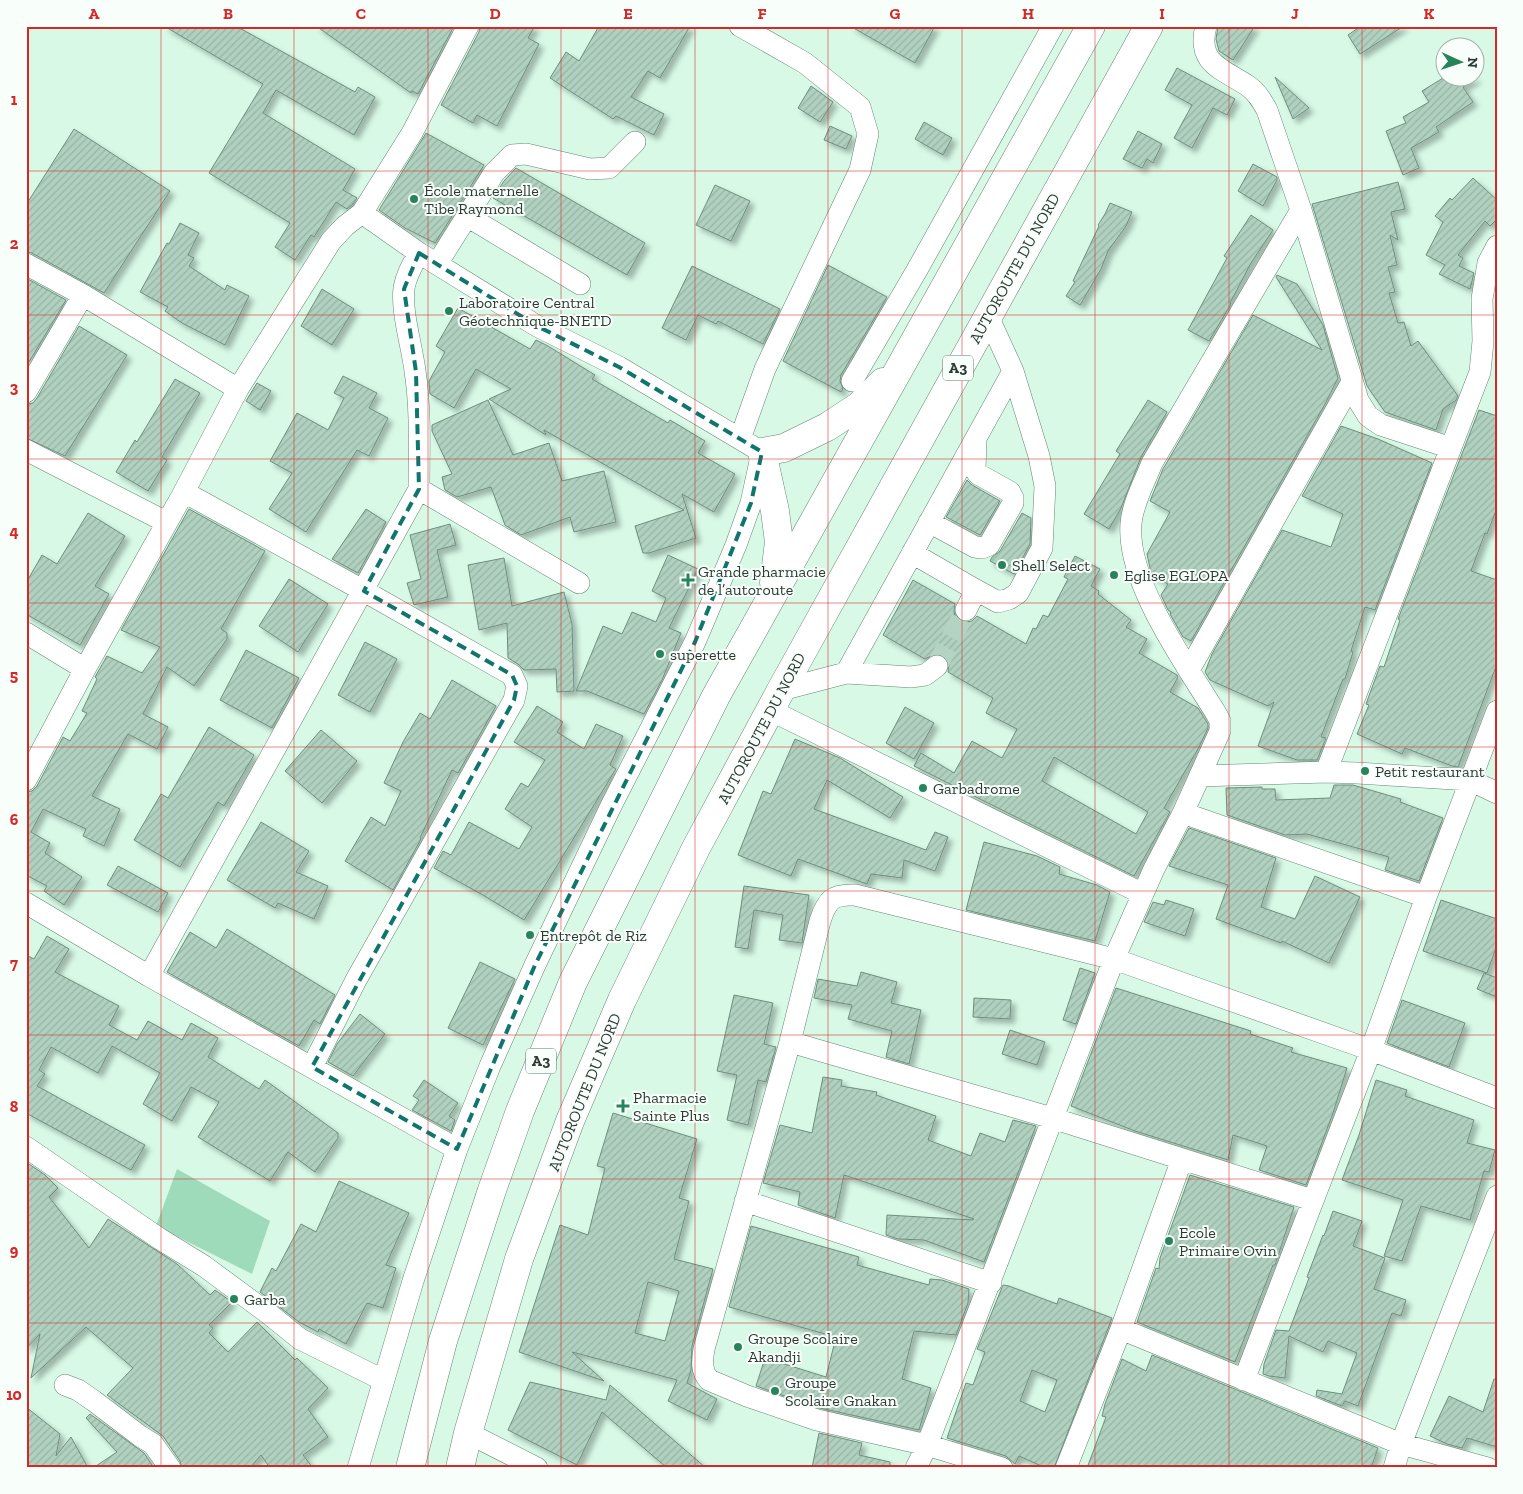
<svg xmlns="http://www.w3.org/2000/svg" width="1523" height="1494" font-family="'Zilla Slab',serif">
<defs>
<pattern id="building-hatch" width="6" height="6" patternUnits="userSpaceOnUse" patternTransform="scale(1.25)"><rect width="6" height="6" fill="#b0d1bf"/><path d="M-1 1l2-2M0 6l6-6M5 7l2-2" fill="none" stroke="#98b4a5"/></pattern>
<filter id="shadow"><feDropShadow dx="4.5" dy="4.5" stdDeviation="2.5" flood-color="#0004"/></filter>
</defs>
<rect width="100%" height="100%" fill="#d7f9e6"/>
<path fill="#9edbbb" d="M177,1169L270,1221L252,1274L156,1226Z"/>
<path fill="url(#building-hatch)" stroke="#6f8e7d" fill-rule="evenodd" filter="url(#shadow)" d="M164,26H236L355,92L358,87L375,97L354,135L276,90L263,113L355,169L343,190L357,198L353,204L347,209L336,202L314,237L311,235L295,260L275,247L290,223L209,173L263,84Z
M316,26H454L418,94L412,91L411,93Z
M480,26H535L528,38L539,44L497,126L477,115L473,123L441,105L479,32Z
M599,26H690L660,78L648,71L631,97L664,114L654,135L616,116L613,119L550,78L566,52L579,61Z
M850,26H935L915,63Z
M1218,26H1255L1233,60L1219,51L1216,39Z
M1361,26H1404L1360,54L1348,35Z
M1177,68L1235,99L1227,115L1213,108L1192,148L1174,138L1192,105L1165,90Z
M1275,77L1309,108L1293,119Z
M1443,78H1477L1463,87L1473,102L1436,127L1439,132L1411,148L1419,168L1403,175L1386,131L1406,123L1403,117L1429,102L1422,91Z
M811,86L833,102L820,122L798,108Z
M924,122L952,138L943,155L915,139Z
M830,126L852,136L846,149L824,140Z
M74,129L170,191L104,293L32,253L26,252V205Z
M1138,131L1162,144L1153,163L1147,159L1142,168L1123,159Z
M426,133L484,165L435,243L405,228L379,210Z
M1253,164L1277,177V180L1263,206L1238,191Z
M516,168L645,243L627,275L493,198L504,181Z
M1473,178L1497,200V219L1490,226L1485,221L1458,255L1463,258L1459,266L1474,273L1470,289L1439,274L1445,265L1426,255L1443,222L1435,216L1450,198L1452,200Z
M1398,182L1405,209L1391,212L1398,240L1390,235L1397,265L1388,267L1395,292L1389,293L1398,323L1404,322L1411,346L1418,341L1458,396L1456,400L1443,409L1436,430L1385,412L1367,386L1312,204Z
M715,185L750,201L731,241L696,225Z
M1110,203L1132,212L1126,226L1108,251L1101,269L1080,305L1066,296L1075,282L1073,281L1099,226L1098,225L1105,214Z
M1251,215L1273,230L1251,263L1230,303L1231,304L1209,341L1188,330L1227,258L1224,256Z
M180,223L199,233L188,255L194,258L189,266L225,290L227,285L249,296L225,345L182,323L165,311L168,307L140,292L167,243L169,244Z
M828,265L887,297L841,375L840,381L843,389L841,392L783,361Z
M692,266L780,309L763,344L718,321L716,324L698,315L686,340L662,328Z
M1277,275L1297,284L1323,325L1338,378L1325,404L1191,641L1183,637L1170,614L1171,612L1168,610L1161,595L1168,584L1153,576L1150,568L1147,554L1170,512L1150,501L1163,469L1253,315L1322,350L1276,277Z
M26,278L66,300L26,367Z
M322,289L354,309L332,345L301,326Z
M458,308L530,349L536,340L548,346L595,375L592,379L668,423L670,420L705,441L698,453L735,474L714,512L682,494L696,538L649,553H643L635,526L684,510L544,430L546,435L489,399L511,389L476,369L454,408L430,394L429,381L445,352L436,346Z
M79,326L127,355L65,456L26,438V404L33,403L37,398Z
M343,376L377,393L369,408L388,418L369,456L357,450L306,532L269,509L292,473L270,461L297,413L328,430L344,398L334,393Z
M175,379L200,393L162,457L167,460L148,491L116,472L135,440L137,442Z
M257,383L271,391L260,410L246,401Z
M488,400L513,455L549,443L562,481L604,471L616,522L574,532L570,517L521,535L505,525L491,487L457,497L445,490L442,477L452,474L432,431V425Z
M1148,400L1167,412L1141,457L1121,508L1109,529L1084,514L1120,454L1116,451Z
M1479,410L1497,416V508L1487,534L1485,533L1471,571L1497,580V664L1458,767L1452,766L1405,748L1402,754L1357,734L1369,705L1366,704L1380,666L1384,667L1400,620L1398,619Z
M1341,426L1378,439L1432,463L1375,610L1365,607L1351,651L1353,652L1345,679H1343L1321,737L1326,738L1317,760H1297L1258,746L1274,702L1268,706L1210,680L1205,672L1212,654L1282,530L1331,547L1343,514L1302,496Z
M967,480L972,485L1000,501L980,535L946,517Z
M189,509L265,551L221,629L227,633V639L194,686L167,667L143,714L168,727L157,749L128,734L92,796L120,809L104,846L83,836L86,829L43,809L31,832L50,843L45,853L82,877L64,905L44,891L47,886L26,875V792L32,791L37,786L63,737L70,741L87,713L82,711L97,679L95,677L107,656L142,673L160,647L121,630Z
M366,509L386,522L358,573L332,559Z
M88,513L125,536L95,586L109,594L80,645L26,614V583L42,555L57,564Z
M1022,513L1031,518L1030,544L1014,574L990,561L992,557L1000,551Z
M450,524L456,545L437,550L448,597L414,605L407,583L421,579L410,535Z
M668,555L698,569L669,628L681,633L662,680L644,714L587,691H576L603,626L622,634L632,612L656,622L666,598L652,591Z
M1075,556L1100,569L1091,586L1099,591L1098,594L1131,620L1126,627L1147,639L1139,653L1177,675L1178,677L1170,692L1198,708L1208,724V728L1199,747L1164,808L1170,812L1134,876L914,766L921,753L954,773L972,741L1002,758L1017,729L986,713L993,698L948,672L949,664L947,658L942,655L935,654L925,659L883,635L913,580L955,604L954,611L955,616L960,621L967,622L972,621L977,616L1026,644L1033,628L1036,629L1043,615L1048,617L1068,579L1064,577ZM1054,757L1148,812L1136,834L1042,781Z
M504,558L512,606L564,592L572,624L574,691L557,692L556,669L524,670L518,664L508,658L507,623L479,630L468,565Z
M289,579L328,604L298,652L259,626Z
M365,642L397,659L370,712L338,695Z
M246,650L299,678L272,728L220,700Z
M452,680L496,706L458,773L452,770L420,838L421,839L393,890L345,861L371,817L385,826L401,791L384,783L403,742L420,713L430,719Z
M537,706L563,722L557,732L584,749L596,724L623,736L610,765L616,769L614,772L524,920L483,895L434,868L443,851L451,855L469,822L519,849L532,827L505,809L521,783L528,787L545,760L514,742Z
M905,707L934,723L914,759L886,743Z
M209,727L254,755L224,806L218,802L180,867L134,840L161,794L168,798Z
M321,730L357,761L322,803L285,771Z
M795,739L840,758L903,797L890,818L827,780L814,809L926,850L935,832L948,837L935,871L904,860L902,878L871,874L867,884L798,859L791,876L738,855L763,791L771,794Z
M1334,785H1353L1401,799L1400,802L1443,818L1419,881L1385,870L1389,857L1307,834L1285,835L1227,815L1226,788L1262,787V789H1275L1276,800L1330,798Z
M261,822L309,851L296,872L328,886L314,919L278,903L275,908L227,880Z
M1189,828L1276,858L1261,907L1295,919L1315,876L1360,897L1329,963L1282,941L1281,943L1216,919L1228,885L1169,866Z
M984,842L1037,856L1060,867L1059,874L1097,885L1110,892L1095,941L966,910Z
M118,866L168,893L158,912L107,885Z
M744,886L809,895L802,943L779,940L783,915L754,910L748,949L735,947Z
M1166,900L1194,909L1185,936L1144,922L1153,902L1164,905Z
M1441,900L1497,919V945L1487,973L1423,951Z
M227,929L335,995L320,1024L314,1020L299,1046L167,972L190,932L216,948Z
M47,936L69,949L55,972L119,1006L109,1025L137,1040L148,1021L182,1040L191,1023L218,1038L208,1057L259,1089L265,1080L338,1133V1138L315,1172L288,1152L270,1181L198,1137L219,1102L191,1087L172,1121L143,1104L160,1073L112,1046L98,1073L51,1047L39,1070L45,1074L37,1086L145,1145L131,1170L26,1113V955L34,959Z
M480,962L515,979L483,1045L448,1028Z
M1080,968L1095,973L1076,1024L1063,1020Z
M861,972L897,982L891,1003L921,1010L909,1064L886,1057L892,1031L848,1019L852,1005L814,998L818,979L857,986Z
M1484,973L1497,978V997L1477,989Z
M1116,988L1251,1031L1250,1034L1293,1048L1291,1052L1347,1068L1333,1113L1306,1185L1259,1170L1267,1146L1233,1135L1228,1160L1135,1131L1071,1106Z
M734,995L773,1003L764,1044L776,1047L766,1082L758,1080L748,1125L727,1120L737,1075L717,1071Z
M974,998L1011,1000L1010,1019L973,1017Z
M1402,1000L1465,1023L1449,1067L1387,1043Z
M360,1014L385,1034L353,1076L328,1062L337,1044Z
M1010,1030L1045,1042L1037,1065L1002,1054Z
M823,1077L842,1080L841,1086L877,1092L876,1095L936,1116L928,1140L971,1156L980,1133L1005,1142L1013,1120L1036,1126L984,1262L924,1240L898,1239L886,1235L887,1215L973,1220L974,1219L844,1175L835,1218L798,1205L800,1192L763,1183L780,1125L812,1133Z
M424,1080L458,1103L449,1116L455,1120L451,1131L412,1110L419,1100L413,1096Z
M1376,1080L1407,1090L1405,1096L1474,1120L1467,1143L1495,1150L1489,1172L1484,1171L1470,1220L1421,1206L1402,1261L1384,1256L1403,1200L1342,1180L1359,1135Z
M613,1113L697,1139L679,1198L689,1201L674,1259L713,1269L692,1346L691,1370L687,1383L717,1399L707,1420L668,1401L677,1380L572,1352L604,1381L519,1352L560,1225L588,1235L605,1168L597,1166ZM648,1282L679,1291L665,1341L635,1333Z
M26,1162L45,1175L58,1188L49,1197L89,1248L108,1219L177,1264L210,1295L215,1290L232,1302L209,1325L213,1328L209,1333L228,1352L257,1322L295,1360L297,1358L328,1388L308,1409L328,1437L303,1455L313,1468H270L261,1455L250,1468H182L180,1461L163,1436L107,1395L133,1368L86,1327L31,1378L40,1334L26,1349Z
M1190,1175L1294,1207L1275,1265H1273L1235,1362L1137,1322L1156,1268L1159,1269L1160,1258Z
M339,1181L409,1213L386,1265L396,1268L383,1308L367,1303L346,1344L319,1329L318,1332L299,1322L260,1292L272,1268L276,1271L301,1224L316,1232Z
M1333,1211L1362,1221L1353,1246L1385,1258L1374,1289L1406,1300L1401,1316L1392,1313L1358,1406L1345,1401L1342,1406L1316,1396L1317,1390L1342,1394L1357,1353L1328,1341L1323,1352L1289,1336L1285,1378L1269,1376L1263,1374L1264,1364L1276,1330L1289,1331L1309,1278L1307,1277L1323,1235L1324,1236Z
M751,1226L859,1257L857,1265L929,1285L930,1279L942,1280L969,1289L968,1303L956,1335L914,1331L902,1379L931,1388L919,1430L820,1408L756,1386L765,1358L826,1377L836,1337L729,1307Z
M1003,1285L1009,1286L1057,1304L1059,1298L1112,1318L1054,1468H1046L1019,1456L1015,1464L1006,1456L947,1438L966,1383L973,1385L985,1352L977,1349ZM1032,1370L1057,1380L1045,1412L1020,1401Z
M1152,1355L1378,1448L1371,1468H1087L1106,1417L1102,1416L1105,1404L1122,1359L1146,1371Z
M1494,1379H1497V1447L1467,1438L1462,1448L1447,1444L1430,1436L1449,1396L1483,1412Z
M530,1382L606,1400L610,1385L706,1468H667L602,1412L577,1465L508,1430Z
M26,1407L60,1434L56,1456L71,1437L88,1468H26Z
M90,1414L144,1453L154,1468H93L117,1452L86,1418Z
M819,1433L862,1443L859,1455L890,1462V1468H812Z"/>
<g fill="none" stroke-linecap="round" stroke-linejoin="round">
<path stroke="#b5d3c2" stroke-width="21" stroke-dasharray="21 11" stroke-linecap="butt" d="M937,666L966,610"/>
<g stroke="#678675" stroke-width="22">
<path id="minor" d="M740,26L805,63L860,107L868,134L860,170L765,369L740,439
M1206,26C1196,64 1223,69 1248,86C1257,92 1262,101 1267,110L1301,210L1358,400L1368,416L1381,425L1451,448
M467,216L580,284
M26,264L83,295L238,389
M437,264L494,173L512,155L526,154L590,169L609,168L635,142
M852,381L917,270L1053,26
M26,392L83,295
M26,450L166,522
M419,489L579,583
M184,492L364,591L512,675L517,686L514,700L356,980L312,1067
M929,522L975,547L982,548L989,545L1013,503V498L1010,492L978,474L975,470L976,440
M912,553L976,590
M966,610L976,590L998,602L1009,599L1018,593L1042,548L1045,486L1039,456L1013,371L987,314
M26,633L85,669
M1189,670L1352,382
M846,673L1013,371
M781,690L846,673L911,677L925,675L937,666
M770,710L1143,894
M1326,772L1480,372L1483,341L1482,299L1488,263L1497,246
M1200,776L1326,772L1357,773L1470,780L1497,793
M26,780L85,669L184,492L238,389L331,241L345,226L362,213L412,133L468,26
M1183,813L1426,897
M26,903L149,976L457,1149
M149,976L419,489C419,450 421,410 415,371C412,346 401,312 404,288C406,275 413,264 419,253
M790,1042L1052,1118L1312,1200
M26,1147L160,1239L204,1266L269,1314L300,1339L383,1380
M745,1201L991,1283
M1121,1329L1401,1444L1488,1468
M1244,1380L1371,1050L1426,897L1497,711
M65,1385L78,1390L94,1401L140,1436L153,1444L170,1468
M468,1433L537,1468
M358,1468L413,1281L457,1149L490,1066L535,965L611,806L695,642L736,545L751,503L762,452L619,367L537,326L419,253L362,213
M916,1468L927,1445L1114,959L1154,869L1183,813L1220,731V721L1217,715C1187,666 1126,582 1131,524C1132,505 1145,481 1152,463L1301,210
M1002,1468L927,1445L817,1420L747,1396L709,1380C701,1371 702,1361 704,1349L790,1042L820,921C827,900 832,894 855,895L1114,959L1371,1050L1497,1098
M1066,1468L1121,1329L1182,1159
M1394,1468L1401,1444L1497,1196"/>
</g>
<g stroke="#678675" stroke-width="29">
<path id="highway" d="M774,583L779,542L775,511L762,452L784,448L827,427L859,406L883,382
M410,1468L443,1341L492,1190L520,1111L573,982L716,696L1091,26
M460,1468L468,1433L519,1259L570,1121L622,1000L696,848L781,690L1149,26"/>
</g>
<use href="#minor" stroke="#fff" stroke-width="21"/>
<use href="#highway" stroke="#fff" stroke-width="28"/>
</g>
<path fill="none" stroke="#0f766e" stroke-width="4" stroke-dasharray="10 6" stroke-linejoin="round" d="M419,253L537,326L619,367L762,452L751,503L695,642L535,965L457,1149L312,1067L514,700L517,686L512,675L364,591L419,489L416,372L404,289Z"/>
<path fill="none" stroke="#d62828" stroke-width="1" stroke-opacity="0.55" d="M161,26V1468M294,26V1468M428,26V1468M561,26V1468M695,26V1468M828,26V1468M962,26V1468M1095,26V1468M1229,26V1468M1362,26V1468M26,171H1497M26,315H1497M26,459H1497M26,603H1497M26,747H1497M26,891H1497M26,1035H1497M26,1179H1497M26,1323H1497"/>
<g fill="#26845c" stroke="#f8fefa" stroke-width="2">
<circle cx="414" cy="199" r="5"/>
<circle cx="449" cy="311" r="5"/>
<circle cx="1002" cy="565" r="5"/>
<circle cx="1114" cy="575" r="5"/>
<path d="M685.5 572.5h5v5h5v5h-5v5h-5v-5h-5v-5h5z"/>
<circle cx="660" cy="654" r="5"/>
<circle cx="1365" cy="771" r="5"/>
<circle cx="923" cy="788" r="5"/>
<circle cx="530" cy="935" r="5"/>
<path d="M620.5 1098.5h5v5h5v5h-5v5h-5v-5h-5v-5h5z"/>
<circle cx="1169" cy="1241" r="5"/>
<circle cx="234" cy="1299" r="5"/>
<circle cx="738" cy="1347" r="5"/>
<circle cx="775" cy="1391" r="5"/>
</g>
<g text-anchor="middle" stroke-width="4" stroke-linejoin="round" paint-order="stroke">
<g fill="#f8fefa" stroke="#6b766f" stroke-width="1">
<rect x="943" y="355.5" width="30" height="25" rx="4"/>
<rect x="526" y="1048.5" width="30" height="25" rx="4"/>
</g>
<g font-size="15" font-weight="bold" fill="#2e3b34">
<text x="958" y="373">A3</text>
<text x="541" y="1066">A3</text>
</g>
<g font-size="16" fill="#2e3b34" stroke="#f8fefa" text-anchor="start">
<text x="424" y="196">École maternelle<tspan x="424" dy="18">Tibe Raymond</tspan></text>
<text x="459" y="308">Laboratoire Central<tspan x="459" dy="18">Géotechnique-BNETD</tspan></text>
<text x="1012" y="571">Shell Select</text>
<text x="698" y="577">Grande pharmacie<tspan x="698" dy="18">de l’autoroute</tspan></text>
<text x="1124" y="581">Eglise EGLOPA</text>
<text x="670" y="660">superette</text>
<text x="1375" y="777">Petit restaurant</text>
<text x="933" y="794">Garbadrome</text>
<text x="540" y="941">Entrepôt de Riz</text>
<text x="633" y="1103">Pharmacie<tspan x="633" dy="18">Sainte Plus</tspan></text>
<text x="1179" y="1238">Ecole<tspan x="1179" dy="18">Primaire Ovin</tspan></text>
<text x="244" y="1305">Garba</text>
<text x="748" y="1344">Groupe Scolaire<tspan x="748" dy="18">Akandji</tspan></text>
<text x="785" y="1388">Groupe<tspan x="785" dy="18">Scolaire Gnakan</tspan></text>
</g>
<g font-size="16" fill="#2e3b34" stroke="#f8fefa">
<text transform="translate(1014 268) rotate(-61)" y="6">AUTOROUTE DU NORD</text>
<text transform="translate(761 728) rotate(-62)" y="6">AUTOROUTE DU NORD</text>
<text transform="translate(584 1092) rotate(-68)" y="6">AUTOROUTE DU NORD</text>
</g>
</g>
<rect width="1523" height="1494" fill="none" stroke="#f8fefa" stroke-width="55"/>
<g transform="translate(1460 62) rotate(93)"><circle r="24" fill="#f8fefa" stroke="#a7b0ab"/>
<path d="M0-4L9 19L0 12L-9 19Z" fill="#26845c"/>
<text y="-8" font-size="14" font-weight="bold" text-anchor="middle" fill="#2e3b34">N</text>
</g>
<rect x="28" y="28" width="1468" height="1438" fill="none" stroke="#d62828" stroke-width="2"/>
<g font-size="16" text-anchor="middle" font-weight="bold" fill="#d62828">
<text x="94" y="19">A</text>
<text x="228" y="19">B</text>
<text x="361" y="19">C</text>
<text x="495" y="19">D</text>
<text x="628" y="19">E</text>
<text x="762" y="19">F</text>
<text x="895" y="19">G</text>
<text x="1028" y="19">H</text>
<text x="1162" y="19">I</text>
<text x="1295" y="19">J</text>
<text x="1429" y="19">K</text>
<text x="14" y="105">1</text>
<text x="14" y="249">2</text>
<text x="14" y="393">3</text>
<text x="14" y="537">4</text>
<text x="14" y="681">5</text>
<text x="14" y="825">6</text>
<text x="14" y="969">7</text>
<text x="14" y="1112">8</text>
<text x="14" y="1256">9</text>
<text x="14" y="1400">10</text>
</g>
</svg>
